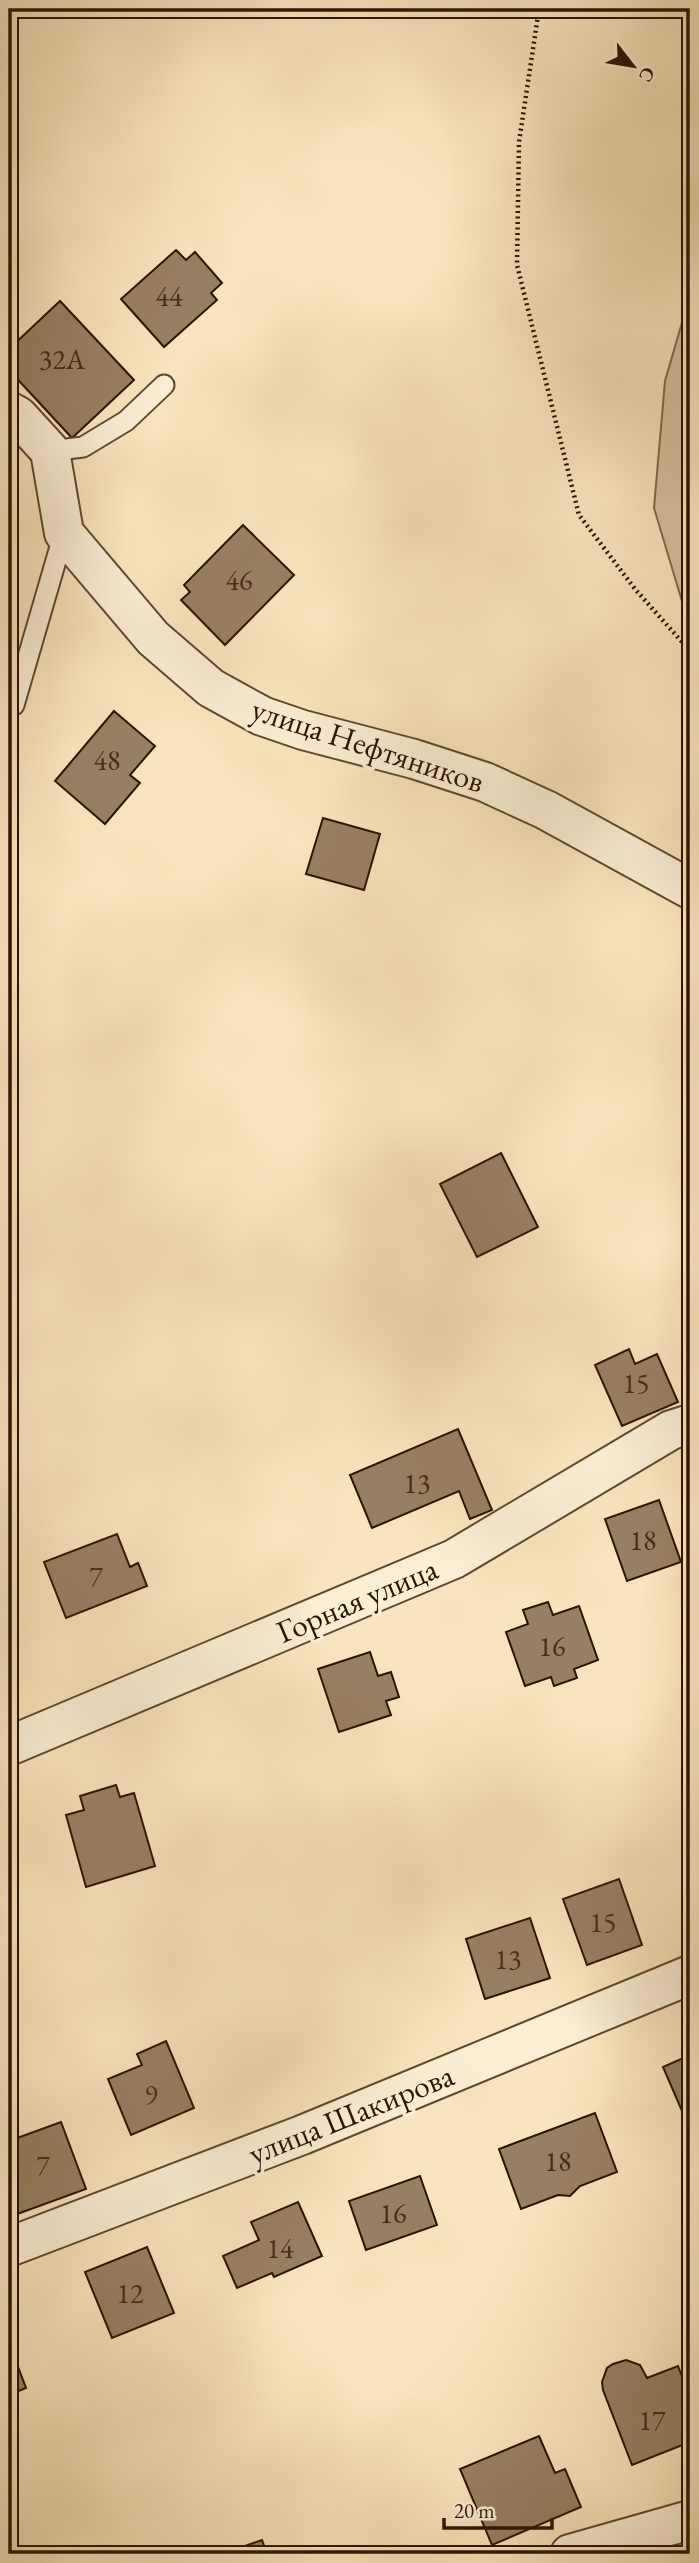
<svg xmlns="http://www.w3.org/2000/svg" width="699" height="2563" font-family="'EB Garamond',serif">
<rect width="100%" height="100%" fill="#f9e5bd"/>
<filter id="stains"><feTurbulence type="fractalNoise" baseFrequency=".00286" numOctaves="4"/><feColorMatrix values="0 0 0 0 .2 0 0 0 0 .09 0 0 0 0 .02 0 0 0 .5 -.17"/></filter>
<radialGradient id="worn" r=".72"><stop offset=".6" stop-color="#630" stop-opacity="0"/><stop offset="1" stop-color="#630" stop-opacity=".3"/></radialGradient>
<path fill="#d6c19d" stroke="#816a4e" stroke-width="2" d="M690,295V628L654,508L665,381Z"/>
<path fill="#978062" stroke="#2c1300" stroke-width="2" d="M176,250L186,260L195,252L222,283L211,293L217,300L164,347L121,299Z
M60,301L134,380L72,438L9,370V349Z
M243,525L294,575L225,645L181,600L190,592L184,585Z
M114,711L155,746L130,775L140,783L105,824L55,781Z
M323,818L380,834L364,890L306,874Z
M501,1153L538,1227L477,1257L440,1184Z
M629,1349L635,1364L657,1354L678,1402L622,1426L595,1365Z
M458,1429L492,1510L470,1519L459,1491L372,1528L350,1475Z
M659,1500L681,1562L627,1581L605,1519Z
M117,1534L130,1567L138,1563L147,1586L66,1618L44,1562Z
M548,1602L553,1615L579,1606L598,1660L574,1669L577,1678L554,1686L551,1677L525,1686L506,1632L528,1624L523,1610Z
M370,1652L378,1676L391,1672L399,1697L386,1701L391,1715L339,1732L318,1669Z
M116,1785L120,1797L134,1793L155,1866L86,1887L66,1815L84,1810L80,1796Z
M619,1879L642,1945L587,1965L563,1899Z
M530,1918L550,1978L485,1999L466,1939Z
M166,2041L194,2108L131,2135L108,2079L142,2065L137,2054Z
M690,2055V2124L688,2125L663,2067Z
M595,2113L617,2172L580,2186L570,2196L558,2195L521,2209L499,2149Z
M61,2122L86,2189L9,2217V2141Z
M420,2176L437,2225L366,2250L349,2201Z
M298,2202L322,2256L274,2277L272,2273L237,2288L223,2256L259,2240L251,2222Z
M147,2247L174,2313L112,2338L85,2272Z
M9,2343L26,2388L9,2395Z
M626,2360L640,2365L647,2378L678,2366L690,2398V2442L632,2465L603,2390L602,2382L607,2368L613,2364Z
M539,2436L555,2473L565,2469L581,2507L492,2545L460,2469Z
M262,2540L267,2554H222Z"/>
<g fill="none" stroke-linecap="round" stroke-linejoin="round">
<g stroke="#5f482f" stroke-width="23">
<path id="lane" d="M50,451L83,447L126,421L164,385
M14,705L64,533"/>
</g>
<g stroke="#5f482f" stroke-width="42">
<path id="street" d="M9,411L18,416L50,451L64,533L153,638L211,688L262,716L303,730L414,759L485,782L546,810L690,889
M9,1746L454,1559L671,1430L690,1424
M9,2247L302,2135L690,1975
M570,2554L690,2520"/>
</g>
<path stroke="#2c1300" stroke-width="4.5" stroke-dasharray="2 3.5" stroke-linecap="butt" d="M539,9L519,142L517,265L579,515L635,589L690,651"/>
<use href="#lane" stroke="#fbeed4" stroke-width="19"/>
<use href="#street" stroke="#fbeed4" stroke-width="38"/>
</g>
<g text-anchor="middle" stroke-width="7" stroke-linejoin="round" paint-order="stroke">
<g font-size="28" fill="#472e18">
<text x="169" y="306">44</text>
<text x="62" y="369">32А</text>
<text x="239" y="590">46</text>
<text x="107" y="770">48</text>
<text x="636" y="1393">15</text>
<text x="417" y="1493">13</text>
<text x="643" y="1550">18</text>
<text x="96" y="1586">7</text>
<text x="552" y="1656">16</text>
<text x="603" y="1932">15</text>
<text x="508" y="1969">13</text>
<text x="151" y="2104">9</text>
<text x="558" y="2171">18</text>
<text x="43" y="2175">7</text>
<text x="393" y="2223">16</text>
<text x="280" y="2258">14</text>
<text x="130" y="2303">12</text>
<text x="652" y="2430">17</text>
</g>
<g font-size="32" fill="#2c1300" stroke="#fbeed4">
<text transform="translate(368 745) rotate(18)" y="11">улица Нефтяников</text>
<text transform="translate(357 1600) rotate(-23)" y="11">Горная улица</text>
<text transform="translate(351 2114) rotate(-22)" y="11">улица Шакирова</text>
</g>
</g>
<rect width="699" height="2563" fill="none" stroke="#f9e5bd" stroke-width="35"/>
<rect x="10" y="10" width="678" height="2542" fill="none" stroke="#2c1300" stroke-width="3.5"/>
<rect x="18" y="18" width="664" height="2528" fill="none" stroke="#2c1300" stroke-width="2"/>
<g transform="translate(633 66) rotate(121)" stroke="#fbeed4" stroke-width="5" paint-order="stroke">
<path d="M0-5L12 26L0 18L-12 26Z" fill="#2c1300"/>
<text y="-10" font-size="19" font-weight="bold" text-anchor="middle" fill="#2c1300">С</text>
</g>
<path d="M444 2518v10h108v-10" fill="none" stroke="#2c1300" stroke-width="3.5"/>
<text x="454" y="2518" font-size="21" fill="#2c1300" stroke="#fbeed4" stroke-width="5" paint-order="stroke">20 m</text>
<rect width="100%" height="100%" filter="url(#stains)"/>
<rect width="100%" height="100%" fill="url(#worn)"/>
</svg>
